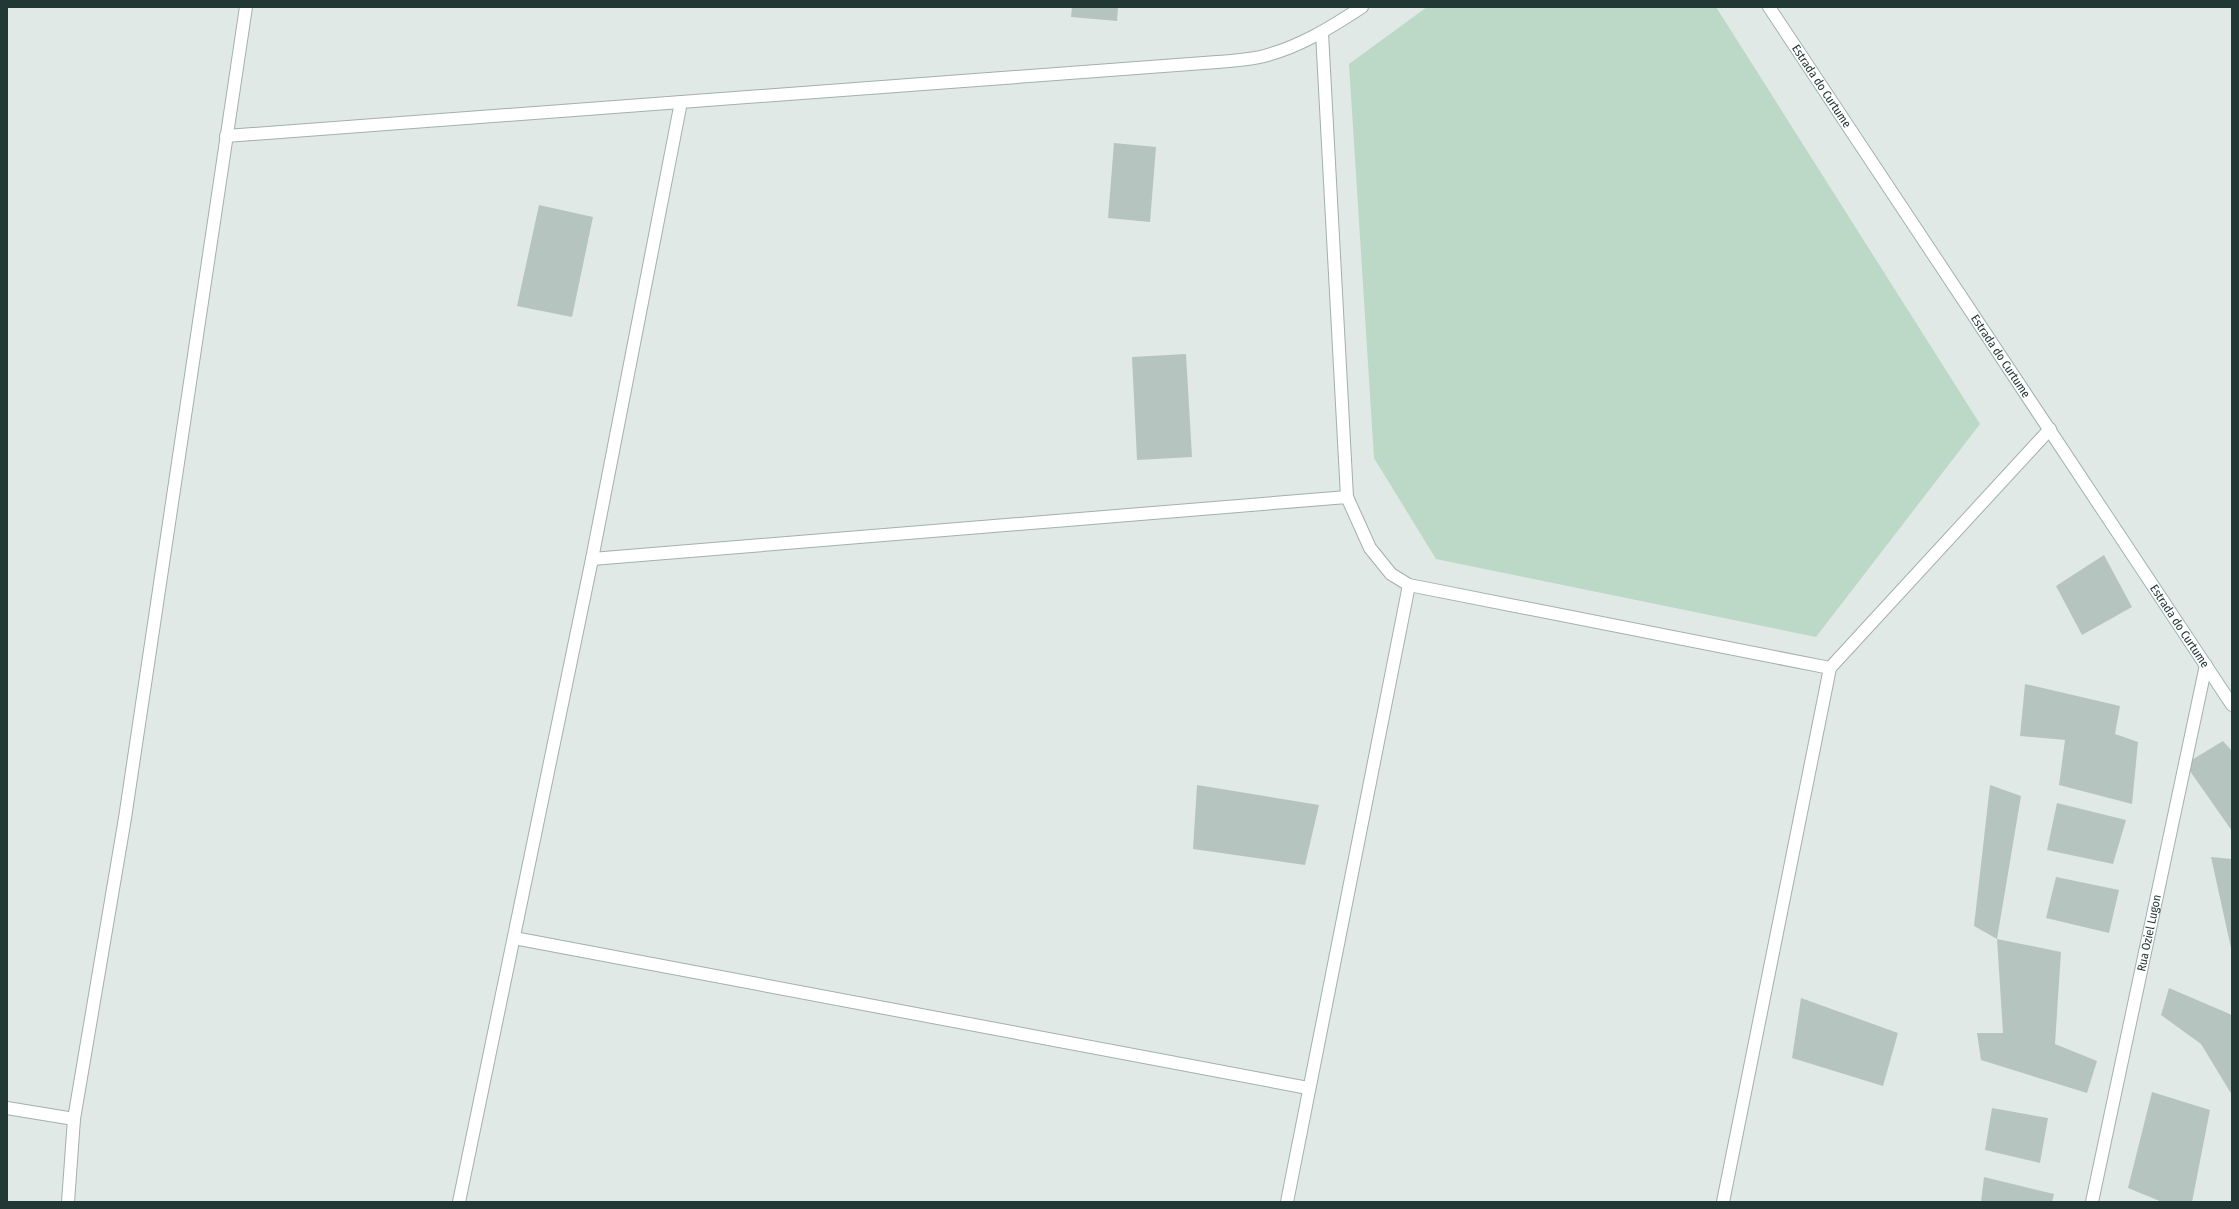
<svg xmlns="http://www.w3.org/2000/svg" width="2239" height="1209" font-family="'Fira Sans Condensed',sans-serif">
<rect width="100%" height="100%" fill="#e0e9e6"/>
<path fill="#bbd9c6" d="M1427,7H1716L1980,424L1816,637L1436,559L1374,458L1349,64Z"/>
<path fill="#b6c4bf" d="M1072,7H1118L1117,21L1071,17Z
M1114,143L1156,147L1150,222L1108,218Z
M539,205L593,217L572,317L517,306Z
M1186,354L1192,457L1137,460L1132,357Z
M2104,555L2132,607L2082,635L2056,586Z
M2025,684L2120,706L2115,734L2138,742L2132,804L2059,785L2065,740L2020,736Z
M2223,741L2232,751V831L2185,764Z
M1197,785L1319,805L1305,865L1193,849Z
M1990,785L2021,796L1997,939L1974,926Z
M2057,803L2126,820L2113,864L2047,850Z
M2211,857L2232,859V948H2231Z
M2056,877L2119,890L2109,933L2046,918Z
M1997,939L2061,952L2055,1044L2097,1061L2087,1093L1981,1060L1977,1033H2003Z
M2169,988L2232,1015V1095L2201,1044L2161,1015Z
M1801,998L1898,1033L1883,1086L1792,1058Z
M2152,1092L2210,1110L2192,1202H2162L2128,1188Z
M1992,1108L2048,1118L2040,1163L1985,1150Z
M1984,1177L2054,1194L2052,1202H1981Z"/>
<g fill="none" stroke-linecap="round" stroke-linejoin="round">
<g stroke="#a3b0ad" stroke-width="14">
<g id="street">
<path d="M1322,33L1347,497"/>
<path d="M226,136L1217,62C1231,61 1246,60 1260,57C1298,48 1330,28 1362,7"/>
<path d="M592,559L1347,497L1370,548L1391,574L1409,585L1830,668"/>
<path d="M514,938L1308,1088"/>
<path d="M7,1108L74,1119"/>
<path d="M68,1202L74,1119L125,818L246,7"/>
<path d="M459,1202L592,559L681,102"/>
<path d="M1287,1202L1409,585"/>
<path d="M1723,1202L1830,668L2050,429"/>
<path id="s1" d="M2092,1202L2206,665"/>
</g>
</g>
<g stroke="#a0b4af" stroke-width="14">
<g id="secondary">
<path id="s2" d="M1769,7L2232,705"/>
</g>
</g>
<use href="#street" stroke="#fff" stroke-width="12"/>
<use href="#secondary" stroke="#fff" stroke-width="12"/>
</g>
<g text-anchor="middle" stroke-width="3" stroke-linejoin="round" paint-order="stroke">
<g font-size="12" fill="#223835" stroke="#f0f6f4">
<text dy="4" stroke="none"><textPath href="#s2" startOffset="95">Estrada do Curtume</textPath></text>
<text dy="4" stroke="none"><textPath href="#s2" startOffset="419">Estrada do Curtume</textPath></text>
<text dy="4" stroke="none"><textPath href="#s2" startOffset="743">Estrada do Curtume</textPath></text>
<text dy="4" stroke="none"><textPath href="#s1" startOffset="275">Rua Oziel Lugon</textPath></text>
</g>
</g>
<rect width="2239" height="1209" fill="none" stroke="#223835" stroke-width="16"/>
</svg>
